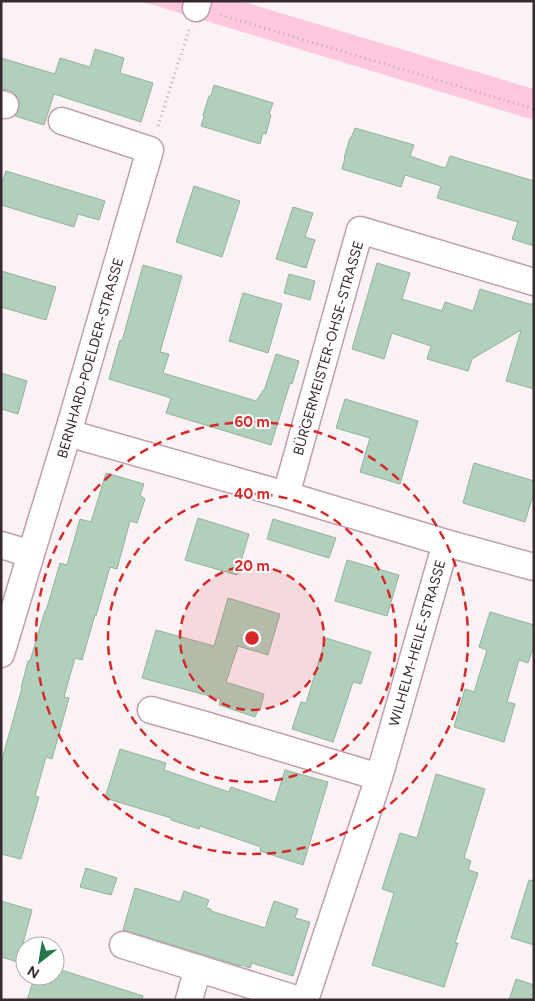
<svg xmlns="http://www.w3.org/2000/svg" width="535" height="1001" font-family="Figtree,sans-serif">
<rect width="100%" height="100%" fill="#faf2f5"/>
<path fill="#fec8df" d="M140,1H241L534,89V120Z"/>
<path fill="#b1d0bb" stroke="#93b29d" d="M95,49L124,58L120,73L153,83L141,122L54,94L44,125L15,116L19,109V101L15,94L9,90L1,89V58L55,74L60,58L90,67Z
M214,85L273,103L269,114L271,115L266,134L263,133L260,144L201,126L204,116L203,115L209,96H211Z
M355,128L414,145L410,156L444,168L445,167H446L450,156L534,181V246L512,239L518,222L437,198L441,186L405,175L401,187L342,169L345,158H344L350,138H351Z
M6,171L105,201L99,220L78,214L74,227L1,205V186Z
M194,186L240,201L222,257L176,242Z
M293,207L313,213L305,237L315,240L306,268L276,259Z
M377,263L410,273L402,299L442,311L445,302L473,311L480,289L529,304H534V389L506,381L521,330L472,359L468,371L427,359L431,346L392,333L384,359L352,349Z
M143,265L182,276L160,352L169,354L163,373L256,401L265,388L276,354L299,361L292,384L290,383L271,445L166,413L171,398L109,379L120,340L122,341Z
M1,271L56,287L46,320L1,307Z
M289,274L315,281L310,300L284,293Z
M243,293L282,304L268,353L229,341Z
M1,373L27,381L18,414L1,409Z
M345,399L418,421L400,484L360,472L370,438L336,428Z
M474,463L534,481V492L525,522L463,503Z
M106,473L144,484L140,495L145,499L137,523L130,521L117,569L110,567L96,616L95,615L82,660L75,658L64,697L69,698L52,759L46,757L35,796L39,797L21,859L1,854V763L22,688H21L28,661H30L45,611H46L60,563L67,565L80,519L91,522Z
M198,518L249,534L237,575L185,560Z
M273,519L336,538L329,558L267,539Z
M347,560L399,575L387,616L335,601Z
M228,598L280,614L268,655L238,646L226,682L264,694L260,710H258L255,717L219,705L221,699L142,678L156,630L214,646Z
M490,612L534,625V645L528,663L519,660L507,702L515,704L504,742L454,727L465,689L474,692L487,650L479,647Z
M326,638L371,652L361,684L353,682L333,742L292,729L301,702L306,703Z
M120,749L166,763L164,770L229,792L231,787L275,802L285,770L328,782L303,865L260,851L261,847L200,826L199,829L171,820V818L105,798Z
M436,774L485,789L464,858L471,861L468,870L478,873L455,943H458L444,987L372,965L394,893L382,889L400,833L417,838Z
M86,868L117,878L111,895L80,887Z
M529,880L534,881V945L511,938Z
M135,888L180,902L184,891L209,900L206,908L211,909V911L265,928L274,901L298,909L295,918L310,922L293,976L252,963L250,968L242,965L241,966L127,931L123,930Z
M1,901L32,910L18,962L1,957Z
M55,968L143,996L142,1000H27L35,976H55Z
M516,979L534,985V1000H509Z"/>
<g fill="none" stroke-linecap="round" stroke-linejoin="round">
<g stroke="#c29fae" stroke-width="29">
<path id="minor" d="M196,8L198,1
M1,104L5,105
M68,433L286,495L446,543L379,777L305,1000
M286,495L360,230L534,282
M446,543L534,567
M1,545L31,554
M1,654L31,554L68,433L150,150L62,121
M151,710L205,725L379,777
M123,945L299,1000
M189,1000L198,968"/>
</g>
<path stroke="#b7acb1" stroke-width="3" stroke-dasharray="1 4" stroke-linecap="butt" d="M221,15L534,109
M158,126L189,30"/>
<use href="#minor" stroke="#fff" stroke-width="26"/>
</g>
<circle cx="252" cy="638" r="72" fill="#d62828" fill-opacity=".12"/>
<g fill="none" stroke="#d62828" stroke-width="2.5" stroke-dasharray="9 6">
<circle cx="252" cy="638" r="72"/>
<circle cx="252" cy="638" r="144"/>
<circle cx="252" cy="638" r="216"/>
</g>
<g text-anchor="middle" stroke-width="4" stroke-linejoin="round" paint-order="stroke">
<g font-size="14" fill="#37292f" stroke="#fff">
<text transform="translate(328 348) rotate(-74)" y="5">BÜRGERMEISTER-OHSE-STRASSE</text>
<text transform="translate(90 358) rotate(-74)" y="5">BERNHARD-POELDER-STRASSE</text>
<text transform="translate(417 643) rotate(-74)" y="5">WILHELM-HEILE-STRASSE</text>
</g>
</g>
<circle cx="252" cy="638" r="8" fill="#d62828" stroke="#fff" stroke-width="2.5"/>
<g font-size="15" text-anchor="middle" font-weight="bold" fill="#d62828" stroke="#fff" stroke-width="4" stroke-linejoin="round" paint-order="stroke">
<text x="252" y="427">60 m</text>
<text x="252" y="499">40 m</text>
<text x="252" y="571">20 m</text>
</g>
<rect width="535" height="1001" fill="none" stroke="#37292f" stroke-width="5"/>
<g transform="translate(40 961) rotate(211)"><circle r="24" fill="#ffffff" stroke="#afa9ac"/>
<path d="M0-4L9 19L0 12L-9 19Z" fill="#23774a"/>
<text y="-8" font-size="14" font-weight="bold" text-anchor="middle" fill="#37292f">N</text>
</g>
</svg>
